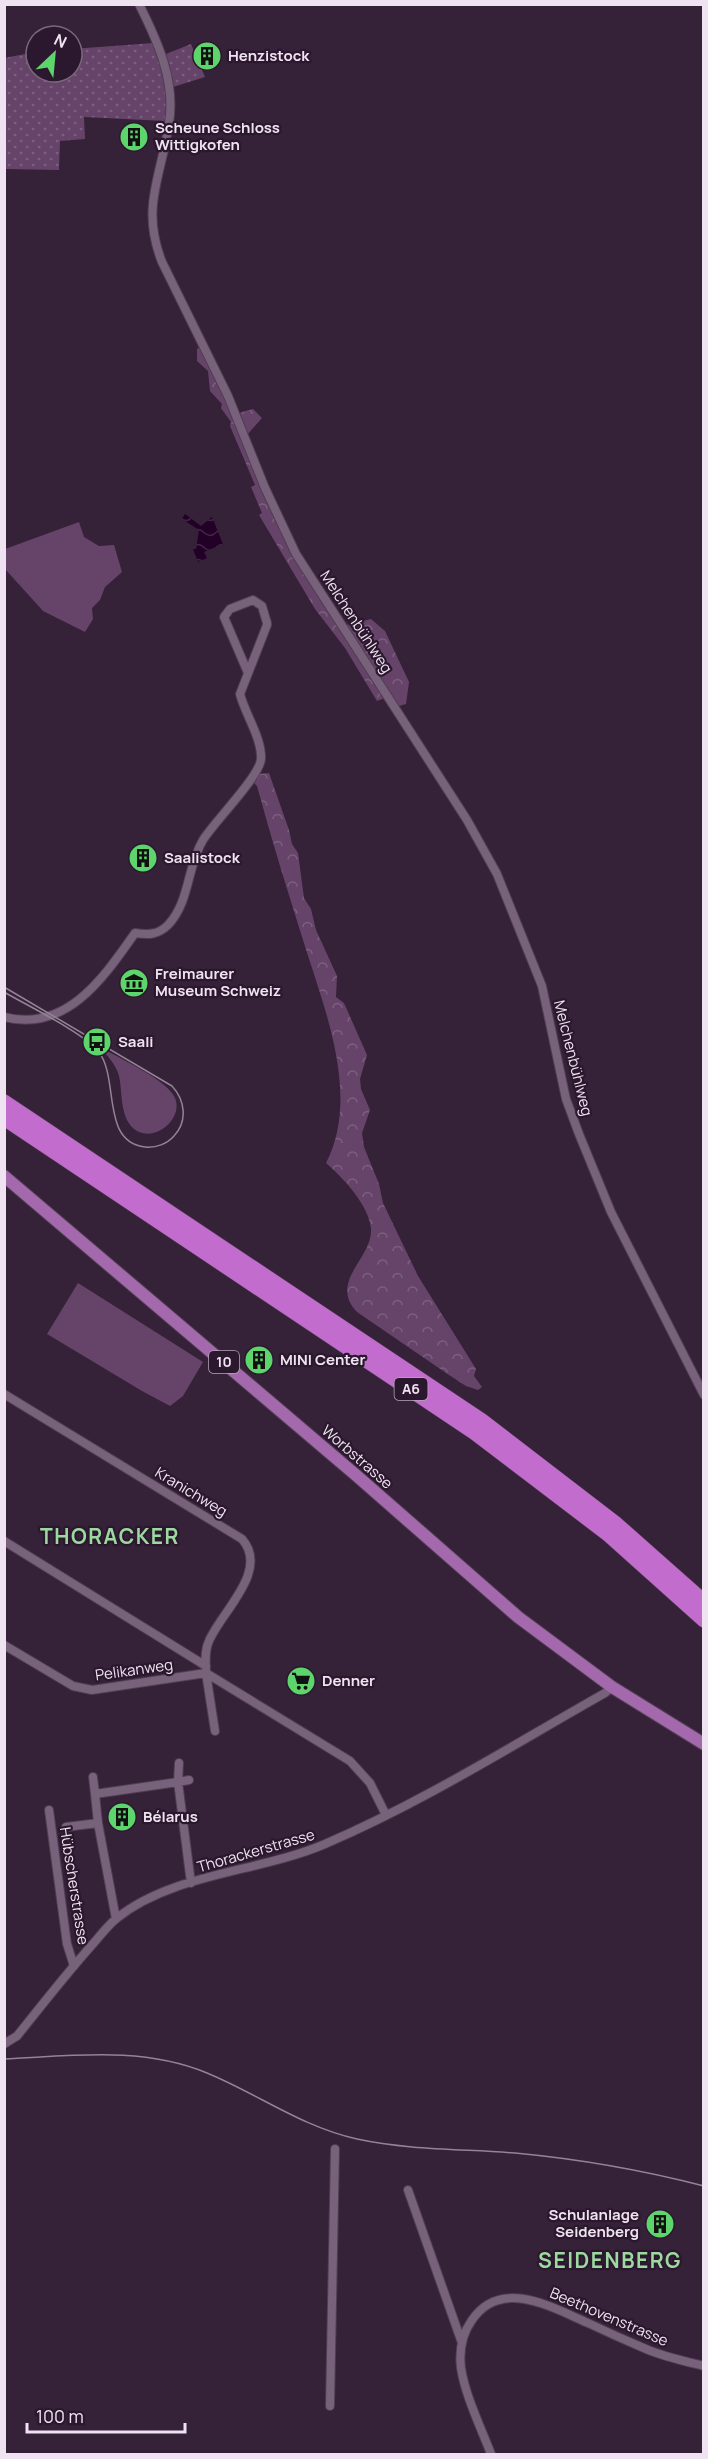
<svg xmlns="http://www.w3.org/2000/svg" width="708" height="2459" font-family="Manrope,sans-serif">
<defs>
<pattern id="forest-crowns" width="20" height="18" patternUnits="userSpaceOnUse" patternTransform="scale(1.5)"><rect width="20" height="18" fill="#66446a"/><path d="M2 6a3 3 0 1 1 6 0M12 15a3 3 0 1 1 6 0" fill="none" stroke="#7c5f80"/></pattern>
<pattern id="garden-dots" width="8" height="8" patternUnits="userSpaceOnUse" patternTransform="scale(1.5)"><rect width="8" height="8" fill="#66446a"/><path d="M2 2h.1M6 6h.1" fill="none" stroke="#7c5f80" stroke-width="1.8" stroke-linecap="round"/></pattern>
<pattern id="water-waves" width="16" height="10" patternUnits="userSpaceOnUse" patternTransform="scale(1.5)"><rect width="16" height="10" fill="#220027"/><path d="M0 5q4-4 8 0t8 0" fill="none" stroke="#422547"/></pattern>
</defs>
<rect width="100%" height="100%" fill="#352138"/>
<path fill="#66446a" d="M79,522L84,537L99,546L114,545L122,572L105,587L100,600L92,608L93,619L85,632L43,611L5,569V549Z
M98,1046C117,1057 159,1076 172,1093C188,1113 159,1143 137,1131C119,1120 123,1093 119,1076C116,1064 106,1054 98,1046Z
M78,1283L203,1362L183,1396L170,1406L142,1391L47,1334Z"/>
<path fill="url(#forest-crowns)" d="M203,345L235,414L253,409L262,418L247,435L287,539L342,626L371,619L385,631L409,682L406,704L399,706L390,696L377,701L345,648L315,609L259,515L262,513L251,487L255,485L230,426L231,422L221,408L222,404L210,391L208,371L197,361V349Z
M269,773L289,830L292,844L298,853L304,898L311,909L316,930L337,976L336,997L344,1003L367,1055L360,1079L361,1089L370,1110L362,1133L364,1147L379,1184L383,1203L418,1276L476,1369L474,1376L482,1387L478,1390L466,1386L449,1375L357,1312C326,1279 379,1256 370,1223C365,1201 342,1177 326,1163C361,1095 324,1008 303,940C287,889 271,838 257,786L252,781L258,774Z"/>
<path fill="url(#garden-dots)" d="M153,43C162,69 169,93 165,121L84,117L85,139L60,141L59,170L5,169L4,58L36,52V72H72V49Z
M191,44L205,77L173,87L166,54Z"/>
<path fill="url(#water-waves)" d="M185,514L201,526L212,517L223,544L204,552L207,558L198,562L193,549H196L199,530L182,519Z"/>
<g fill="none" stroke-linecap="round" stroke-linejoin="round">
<g stroke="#4f3e51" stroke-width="10">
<path id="minor" d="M139,4C157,40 176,81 169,123C162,175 140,207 162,262L228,396L265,488L296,554L467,820L497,874L542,986L566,1099L579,1134L611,1212L704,1395
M4,1017C67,1033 104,977 135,933C148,935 158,935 168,925C190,902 187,866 203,840C215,821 260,776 261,759C262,738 245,714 240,694L267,625V623L262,606L253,600L230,609L224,617L248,673
M4,1394L242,1539C270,1571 221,1612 209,1641C204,1651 206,1663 206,1673L350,1761L370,1783L386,1815
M4,1541L206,1666
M4,1645L73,1686L92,1690L206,1673L215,1731
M179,1763L178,1782L189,1780
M93,1777L95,1794
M49,1810L67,1944L74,1966
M66,1827L98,1823
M116,1919L98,1823L95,1794L178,1782L191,1883
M4,2044L17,2036C42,2005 66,1974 92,1945C100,1936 108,1925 117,1918C173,1873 260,1872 325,1844C423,1802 513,1745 605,1693L612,1687
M408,2190L462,2343
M330,2406L335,2149
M491,2454C481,2428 465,2395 461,2368C459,2351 462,2334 472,2320C501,2277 553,2308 588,2323C607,2332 627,2341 646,2349C665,2357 684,2361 704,2366"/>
</g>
<g stroke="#4f3e51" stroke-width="14">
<path id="primary" d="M4,1176L357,1476L518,1617L612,1687L704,1744"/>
</g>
<g stroke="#4f3e51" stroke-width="16">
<path id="motorway" d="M4,1102L482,1421L616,1524L704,1602
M4,1118L474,1432L608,1534L704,1620"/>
</g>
<use href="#minor" stroke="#78617a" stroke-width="8"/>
<use href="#primary" stroke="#a468ac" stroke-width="12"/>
<use href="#motorway" stroke="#c26dcd" stroke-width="15"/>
<path stroke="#938395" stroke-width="1.5" d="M4,987L172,1086C185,1100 188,1121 174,1136C167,1144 156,1148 145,1147C100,1142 120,1077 98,1051C82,1032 28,1006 4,992
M4,2059C72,2056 142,2046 207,2073C258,2094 302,2127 357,2139C408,2150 463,2149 515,2153C579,2159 642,2170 704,2186"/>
</g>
<defs>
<g id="building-disc" transform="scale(1.5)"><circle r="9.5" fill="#5dd56c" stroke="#2b182e"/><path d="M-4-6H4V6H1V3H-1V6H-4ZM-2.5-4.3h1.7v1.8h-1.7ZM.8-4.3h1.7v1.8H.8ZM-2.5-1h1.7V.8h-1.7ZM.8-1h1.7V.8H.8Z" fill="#111"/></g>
<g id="museum-disc" transform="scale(1.5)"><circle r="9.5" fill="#5dd56c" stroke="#2b182e"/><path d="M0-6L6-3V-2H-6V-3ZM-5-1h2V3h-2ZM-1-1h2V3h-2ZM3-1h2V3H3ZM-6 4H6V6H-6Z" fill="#111"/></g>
<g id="bus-disc" transform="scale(1.5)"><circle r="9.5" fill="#5dd56c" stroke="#2b182e"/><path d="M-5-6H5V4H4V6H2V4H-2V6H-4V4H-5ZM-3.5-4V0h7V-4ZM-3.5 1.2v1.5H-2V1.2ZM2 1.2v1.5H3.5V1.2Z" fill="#111"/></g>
<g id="supermarket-disc" transform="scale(1.5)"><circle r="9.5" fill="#5dd56c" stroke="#2b182e"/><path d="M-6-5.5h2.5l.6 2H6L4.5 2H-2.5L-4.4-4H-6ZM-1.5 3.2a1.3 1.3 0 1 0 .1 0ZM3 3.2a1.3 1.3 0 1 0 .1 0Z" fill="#111"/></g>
</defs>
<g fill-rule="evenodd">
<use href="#building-disc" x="207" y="56"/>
<use href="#building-disc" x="134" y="137"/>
<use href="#building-disc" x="143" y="858"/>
<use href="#museum-disc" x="134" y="983"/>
<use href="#bus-disc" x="97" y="1042"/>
<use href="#building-disc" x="259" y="1360"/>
<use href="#supermarket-disc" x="301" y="1681"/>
<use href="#building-disc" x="122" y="1817"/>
<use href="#building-disc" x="660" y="2224"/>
</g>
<g text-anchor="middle" stroke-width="4.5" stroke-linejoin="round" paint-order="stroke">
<g fill="#2b182e" stroke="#b5a6b6" stroke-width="1.5">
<rect x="209" y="1351" width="30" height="22" rx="4.5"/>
<rect x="394.5" y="1378" width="33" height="22" rx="4.5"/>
</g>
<g font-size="14" font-weight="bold" fill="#f0e3f1">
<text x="224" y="1367">10</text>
<text x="411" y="1394">A6</text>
</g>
<g font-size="15" font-weight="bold" fill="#f0e3f1" stroke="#2b182e" text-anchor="start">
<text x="228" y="61">Henzistock</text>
<text x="155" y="133">Scheune Schloss<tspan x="155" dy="17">Wittigkofen</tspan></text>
<text x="164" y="863">Saalistock</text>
<text x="155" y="979">Freimaurer<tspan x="155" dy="17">Museum Schweiz</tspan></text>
<text x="118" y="1047">Saali</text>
<text x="280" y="1365">MINI Center</text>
<text x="322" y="1686">Denner</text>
<text x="143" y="1822">Bélarus</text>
<text x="639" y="2220" text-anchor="end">Schulanlage<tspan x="639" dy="17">Seidenberg</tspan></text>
</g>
<g font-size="15" fill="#f0e3f1" stroke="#2b182e">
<text transform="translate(356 622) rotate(57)" y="5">Melchenbühlweg</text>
<text transform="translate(573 1058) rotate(76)" y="5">Melchenbühlweg</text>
<text transform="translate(357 1457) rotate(41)" y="5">Worbstrasse</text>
<text transform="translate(191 1492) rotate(31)" y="5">Kranichweg</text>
<text transform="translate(134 1670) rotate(-8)" y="5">Pelikanweg</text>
<text transform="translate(256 1851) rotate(-16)" y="5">Thorackerstrasse</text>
<text transform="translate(74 1886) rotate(81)" y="5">Hübscherstrasse</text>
<text transform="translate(609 2317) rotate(23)" y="5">Beethovenstrasse</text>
</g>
<g font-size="21" font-weight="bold" letter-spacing="1.5" fill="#9cd8a0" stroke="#2b182e">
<text x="110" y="1544">THORACKER</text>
<text x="610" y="2268">SEIDENBERG</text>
</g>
</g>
<rect width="708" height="2459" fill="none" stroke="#f0e3f1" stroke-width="12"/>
<g transform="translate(54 54) rotate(26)"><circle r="28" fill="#2b182e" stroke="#7a697c" stroke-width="1.5"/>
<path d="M0-4.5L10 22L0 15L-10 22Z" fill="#5dd56c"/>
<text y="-9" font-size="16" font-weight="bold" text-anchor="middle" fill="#f0e3f1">N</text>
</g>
<path d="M27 2423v9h158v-9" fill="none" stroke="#f0e3f1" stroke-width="3"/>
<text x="36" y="2423" font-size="18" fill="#f0e3f1" stroke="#2b182e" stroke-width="4.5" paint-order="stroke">100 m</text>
</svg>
